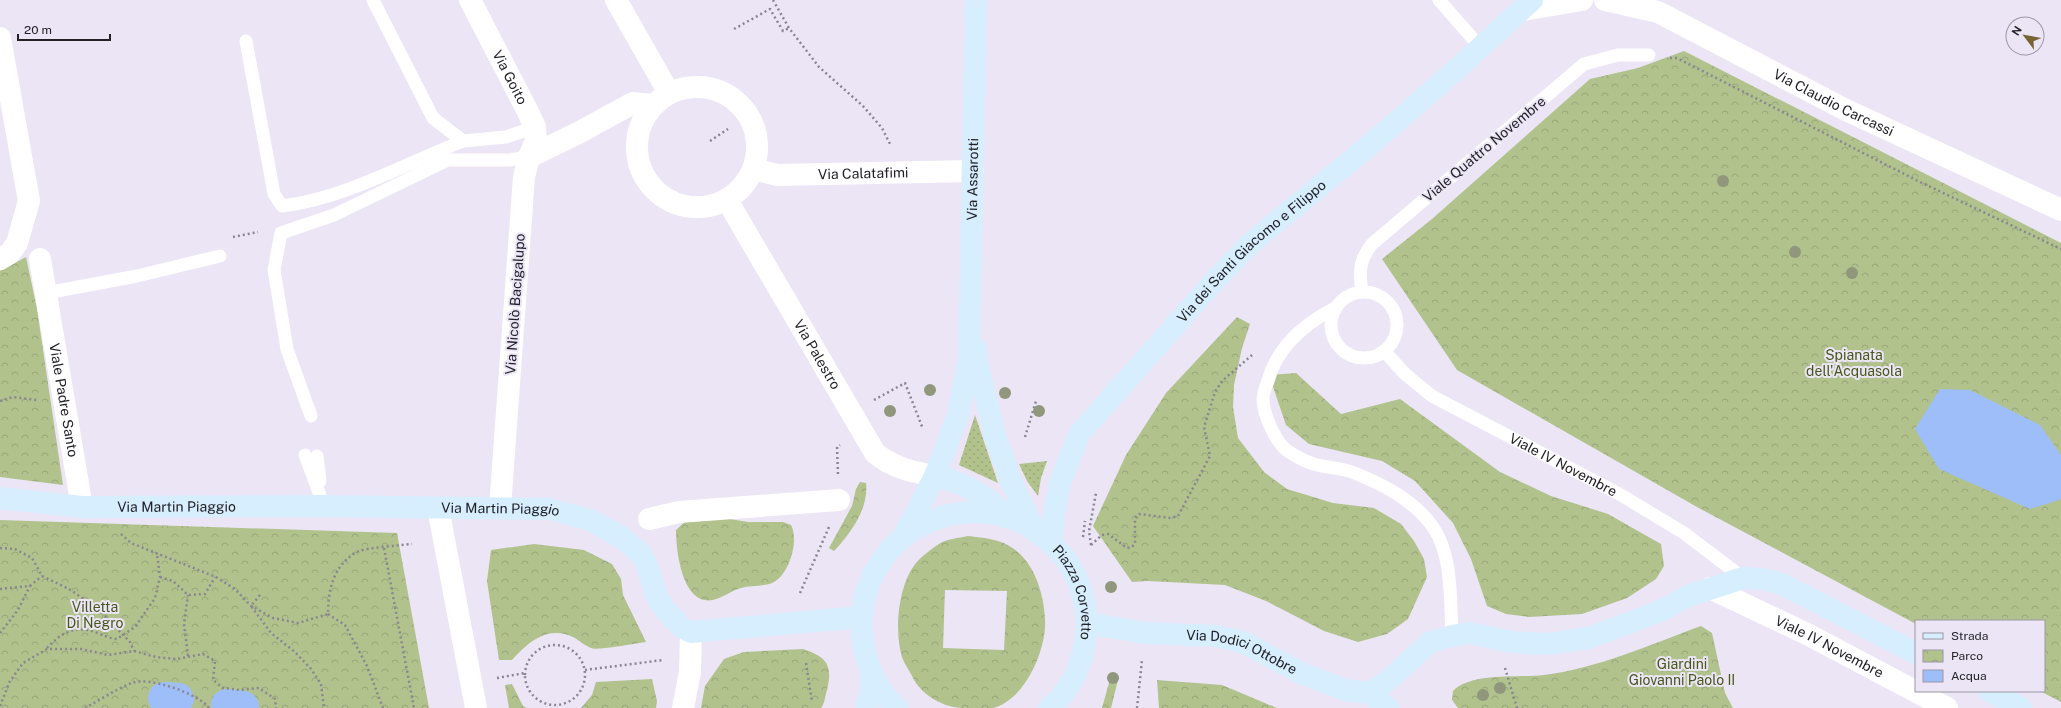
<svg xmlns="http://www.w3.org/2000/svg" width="2061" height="708" font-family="'Public Sans',sans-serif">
<defs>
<pattern id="grass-dots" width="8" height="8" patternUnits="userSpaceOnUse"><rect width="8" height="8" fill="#b1c28d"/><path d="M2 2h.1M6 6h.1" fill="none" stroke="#98a67a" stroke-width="1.8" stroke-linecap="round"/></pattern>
<pattern id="park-crowns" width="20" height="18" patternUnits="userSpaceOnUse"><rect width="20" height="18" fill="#b1c28d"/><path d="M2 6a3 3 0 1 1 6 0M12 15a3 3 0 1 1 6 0" fill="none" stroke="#98a67a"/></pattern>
</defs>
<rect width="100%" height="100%" fill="#ebe5f6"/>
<path fill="url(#grass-dots)" d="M975,415L998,483L959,465Z
M1047,461L1041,478L1038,496L1027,481L1019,464Z"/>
<path fill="url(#park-crowns)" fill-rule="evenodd" d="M1684,51L2061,243V702L2040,691H2044V621H1916V624L1697,507L1457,370L1382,259L1432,219L1590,79L1638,68Z
M26,257L37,309L63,485L0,477V271Z
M1237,317L1250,324L1242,348L1234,385L1233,407L1238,438L1264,472L1287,489L1333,503L1374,508L1401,524L1414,541L1424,559L1427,577L1408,619L1387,634L1358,642L1324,631L1266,601L1225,585L1148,581L1132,582L1093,526L1126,455L1166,393Z
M1296,373L1341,414L1400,399L1500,472L1551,496L1608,514L1661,544L1664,566L1656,579L1627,598L1582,614L1529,617L1506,614L1487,606L1471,559L1453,523L1415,481L1382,461L1309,444L1286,425L1269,375Z
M860,482L866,483C869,508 851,533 834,551L829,548L852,506L856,489Z
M718,517L748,522H783L791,525C799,540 790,573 774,582C765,587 751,585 741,588C731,591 722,598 713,600C682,606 676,550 676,530L687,520Z
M0,520L397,533L429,708H0Z
M968,536C984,538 1001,539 1014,549C1035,564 1044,595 1045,619C1047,649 1025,700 993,708C984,708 972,708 963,708C943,708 920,694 912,676C909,670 904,663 902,657C894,631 898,585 916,563C921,557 931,549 939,544C946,539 959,538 968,536ZM945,590L1007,591L1004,650L943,648Z
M534,544L584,550L612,564L621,579L623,595L646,642C636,643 598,651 591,648C585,646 579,640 573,637C548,625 528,642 512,660H499L487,581L491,550Z
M1701,626L1712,633L1725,693L1733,708H1458L1452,700L1453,691C1471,672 1519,678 1544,675C1599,668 1649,645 1701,626Z
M803,649C827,657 833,665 827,690C825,696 825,703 821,708H701L705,686L724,659L744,652Z
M1111,676H1119L1111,708H1102Z
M652,679L657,701L656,708H581L592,695L596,682Z
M1157,680L1222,685L1277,708H1159Z
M512,684L523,706L527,708H509L505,685Z"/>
<path fill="#9ebefa" d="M1940,389L1970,390L2040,425L2061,455V498L2059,500L2030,509L1939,469L1915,429Z"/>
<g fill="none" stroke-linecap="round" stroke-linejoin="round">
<path stroke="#9ebefa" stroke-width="32" d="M164,698L178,699
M227,705L243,707"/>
<path stroke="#8a8691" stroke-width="2.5" stroke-dasharray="2 3" stroke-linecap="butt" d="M773,0L789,28L819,67L863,106L882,128L891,146
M734,29L770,9L783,31L789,28
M1670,58H1677L1918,181L2061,249
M710,141L728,129
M233,237L258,232
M874,400L905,383L923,429
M0,401L13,397L37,400
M1025,437L1036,401
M838,474L837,447L840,445
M121,534L131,543L216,577L235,589L251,606L273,618L298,623L328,614C328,589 334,563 359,551C366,548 402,545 412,544
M1083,537L1085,521
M1091,545L1102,535L1108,534L1127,548L1132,547L1135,543V518L1139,514L1171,518L1178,516L1210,456L1204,427L1215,392L1222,381L1252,355
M1091,545L1089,531L1096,493
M0,548L15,549L32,558L42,576L69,589L97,608L130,642L134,651
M384,548L414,708
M160,577L173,581L188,595L205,594L215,577
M0,589L30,586L42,576
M800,593L829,527
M260,595L251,606L271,633L295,652L311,669L321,684L324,708
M328,614L345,625L367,666L383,708
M0,633L18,610L30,586
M525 675a30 30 0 1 1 60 0a30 30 0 1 1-60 0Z
M47,648C58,636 70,627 88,630C98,632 106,638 117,639L135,627L155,598L160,577L157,554
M188,656L184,624L188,595
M806,663L812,702
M1505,668L1517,708
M585,670L663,660
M497,678L525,673
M0,706L10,681L23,663L47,649H81L108,655L134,651L156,657L177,659L203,654L215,661L213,680L223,688L240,690L259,688L275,699L276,708
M85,708C100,700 116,689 132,683C149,676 199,694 209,708
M1137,708L1142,660"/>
<g stroke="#fff" stroke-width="13">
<path d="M373,0L433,118L463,141L506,137L535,127"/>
<path d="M1439,0L1481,48"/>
<path d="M246,41L274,194L282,206C343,199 405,164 463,141"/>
<path d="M1362,292C1359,272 1359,260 1372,244L1584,64L1618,55H1649"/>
<circle cx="1364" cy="325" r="33"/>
<path d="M46,293L137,276L220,256"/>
<path d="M1335,308C1304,324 1277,347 1268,381C1266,386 1263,393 1263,399C1263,413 1274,438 1284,448C1290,453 1301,459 1308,462C1321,468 1338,467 1352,472C1382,484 1413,499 1433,527C1453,556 1450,601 1452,636"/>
<path id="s1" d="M1384,351L1405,374L1432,396L1621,495L1684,533L1743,578"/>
<path d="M311,416L287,349L274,270L281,233L334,215L448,160H509L529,157"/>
<path d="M305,455L324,506"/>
<path d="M317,456L320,481"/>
</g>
<g stroke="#fff" stroke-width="22">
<path id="s2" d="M470,0L527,110L535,127L536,140L529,157L524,177L500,508"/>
<path d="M616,0L669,93"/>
<path id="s3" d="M1605,0L1658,12L1846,110L2061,210"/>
<path d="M1523,10L1582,0"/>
<path d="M0,38L29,201L17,243L10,253L0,259"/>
<circle cx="697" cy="147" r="60"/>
<path d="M529,157L580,132L633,103L653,105"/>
<path id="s4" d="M754,169L777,175L973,171"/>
<path id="s5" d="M727,200L875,453C893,468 913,472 935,476"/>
<path id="s6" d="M40,259L82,507"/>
<path d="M438,508L476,708"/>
<path d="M649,519L679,512L839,500"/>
<path id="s7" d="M1710,588L1809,635L1947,708"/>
<path d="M683,708L690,672L691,632"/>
</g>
<g stroke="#d6eefe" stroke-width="22">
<path d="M976,349V358L995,436L1011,481L1033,528"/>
<path d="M935,476C967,484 984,493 1007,517"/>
<path id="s8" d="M0,498L82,507L324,506L550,509L590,520L621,537L639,552L646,563L656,595L663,607L681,627L691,632L861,617"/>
<path id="s9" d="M903,537L935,476L958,415L969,359L976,0"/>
<path id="s10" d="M1051,542L1055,507L1060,483L1079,434L1219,276L1251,243L1371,144L1457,69L1532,0"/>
<path id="s11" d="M1087,623L1145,633L1216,636L1243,642L1301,673L1345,690L1370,693L1388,708"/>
<path d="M1989,691L2021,708"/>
<path d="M1370,693L1390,679L1430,642L1452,636L1469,633L1512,642L1548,644L1589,638L1665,609L1688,596L1743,578L1761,579L1780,583L1916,653"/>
<path d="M866,708L870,694L872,673"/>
<path id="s12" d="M897,708C876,690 864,661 862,633C855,526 985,470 1058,550C1074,567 1083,590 1086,613C1089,646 1077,687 1049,708"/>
</g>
</g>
<g fill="#91977d">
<circle cx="1723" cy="181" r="6"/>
<circle cx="1795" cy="252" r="6"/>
<circle cx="1852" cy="273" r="6"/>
<circle cx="930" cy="390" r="6"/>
<circle cx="1005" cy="393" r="6"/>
<circle cx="890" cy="411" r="6"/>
<circle cx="1039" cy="411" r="6"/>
<circle cx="1111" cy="587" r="6"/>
<circle cx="1113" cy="678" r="6"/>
<circle cx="1500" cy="688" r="6"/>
<circle cx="1483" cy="695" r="6"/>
</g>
<g text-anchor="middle" stroke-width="4" stroke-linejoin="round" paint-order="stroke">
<g font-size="14" fill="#232127" stroke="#ebe5f6">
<text dy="5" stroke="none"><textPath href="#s2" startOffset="87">Via Goito</textPath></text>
<text dy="5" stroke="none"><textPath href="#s3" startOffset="252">Via Claudio Carcassi</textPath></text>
<text transform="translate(1484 149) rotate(-40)" y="5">Viale Quattro Novembre</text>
<text dy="5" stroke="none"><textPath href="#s4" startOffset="110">Via Calatafimi</textPath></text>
<text dy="5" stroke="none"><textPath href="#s9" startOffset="371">Via Assarotti</textPath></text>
<text dy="5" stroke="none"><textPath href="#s10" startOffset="364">Via dei Santi Giacomo e Filippo</textPath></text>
<text transform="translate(515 304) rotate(-86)" y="5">Via Nicolò Bacigalupo</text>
<text dy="5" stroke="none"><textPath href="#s5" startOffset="179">Via Palestro</textPath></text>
<text dy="5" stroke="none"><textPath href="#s6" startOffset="143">Viale Padre Santo</textPath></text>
<text dy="5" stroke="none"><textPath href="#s1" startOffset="214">Viale IV Novembre</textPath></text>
<text dy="5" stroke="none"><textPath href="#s8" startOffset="177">Via Martin Piaggio</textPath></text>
<text dy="5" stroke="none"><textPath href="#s8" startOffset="501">Via Martin Piaggio</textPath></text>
<text dy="5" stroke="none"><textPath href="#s12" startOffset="411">Piazza Corvetto</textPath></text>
<text dy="5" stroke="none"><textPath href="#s7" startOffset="133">Viale IV Novembre</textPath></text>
<text dy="5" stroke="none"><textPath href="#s11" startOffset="159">Via Dodici Ottobre</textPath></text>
</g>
<g font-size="14" fill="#47571a" stroke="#ebe5f6">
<text x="1854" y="360">Spianata<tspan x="1854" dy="16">dell'Acquasola</tspan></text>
<text x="95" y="612">Villetta<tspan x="95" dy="16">Di Negro</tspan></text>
<text x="1682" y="669">Giardini<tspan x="1682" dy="16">Giovanni Paolo II</tspan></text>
</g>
</g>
<rect x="1915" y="620" width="130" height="72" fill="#ebe5f6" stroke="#9b97a3"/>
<rect x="1923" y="633" width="20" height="6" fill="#d6eefe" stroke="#9b97a3"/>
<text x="1951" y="640" font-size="12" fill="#232127">Strada</text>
<rect x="1923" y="650" width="20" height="12" fill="url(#park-crowns)" stroke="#9b97a3"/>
<text x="1951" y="660" font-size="12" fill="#232127">Parco</text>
<rect x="1923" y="670" width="20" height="12" fill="#9ebefa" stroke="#9b97a3"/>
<text x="1951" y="680" font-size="12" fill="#232127">Acqua</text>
<g transform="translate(2025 36) rotate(302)"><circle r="19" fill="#ebe5f6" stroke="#9b97a3"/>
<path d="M0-3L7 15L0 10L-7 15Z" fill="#776433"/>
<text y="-6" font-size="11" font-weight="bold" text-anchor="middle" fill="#232127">N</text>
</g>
<path d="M18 34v6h92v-6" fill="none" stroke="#232127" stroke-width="2"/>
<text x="24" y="34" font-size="12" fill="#232127" stroke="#ebe5f6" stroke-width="3" paint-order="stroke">20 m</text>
</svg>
